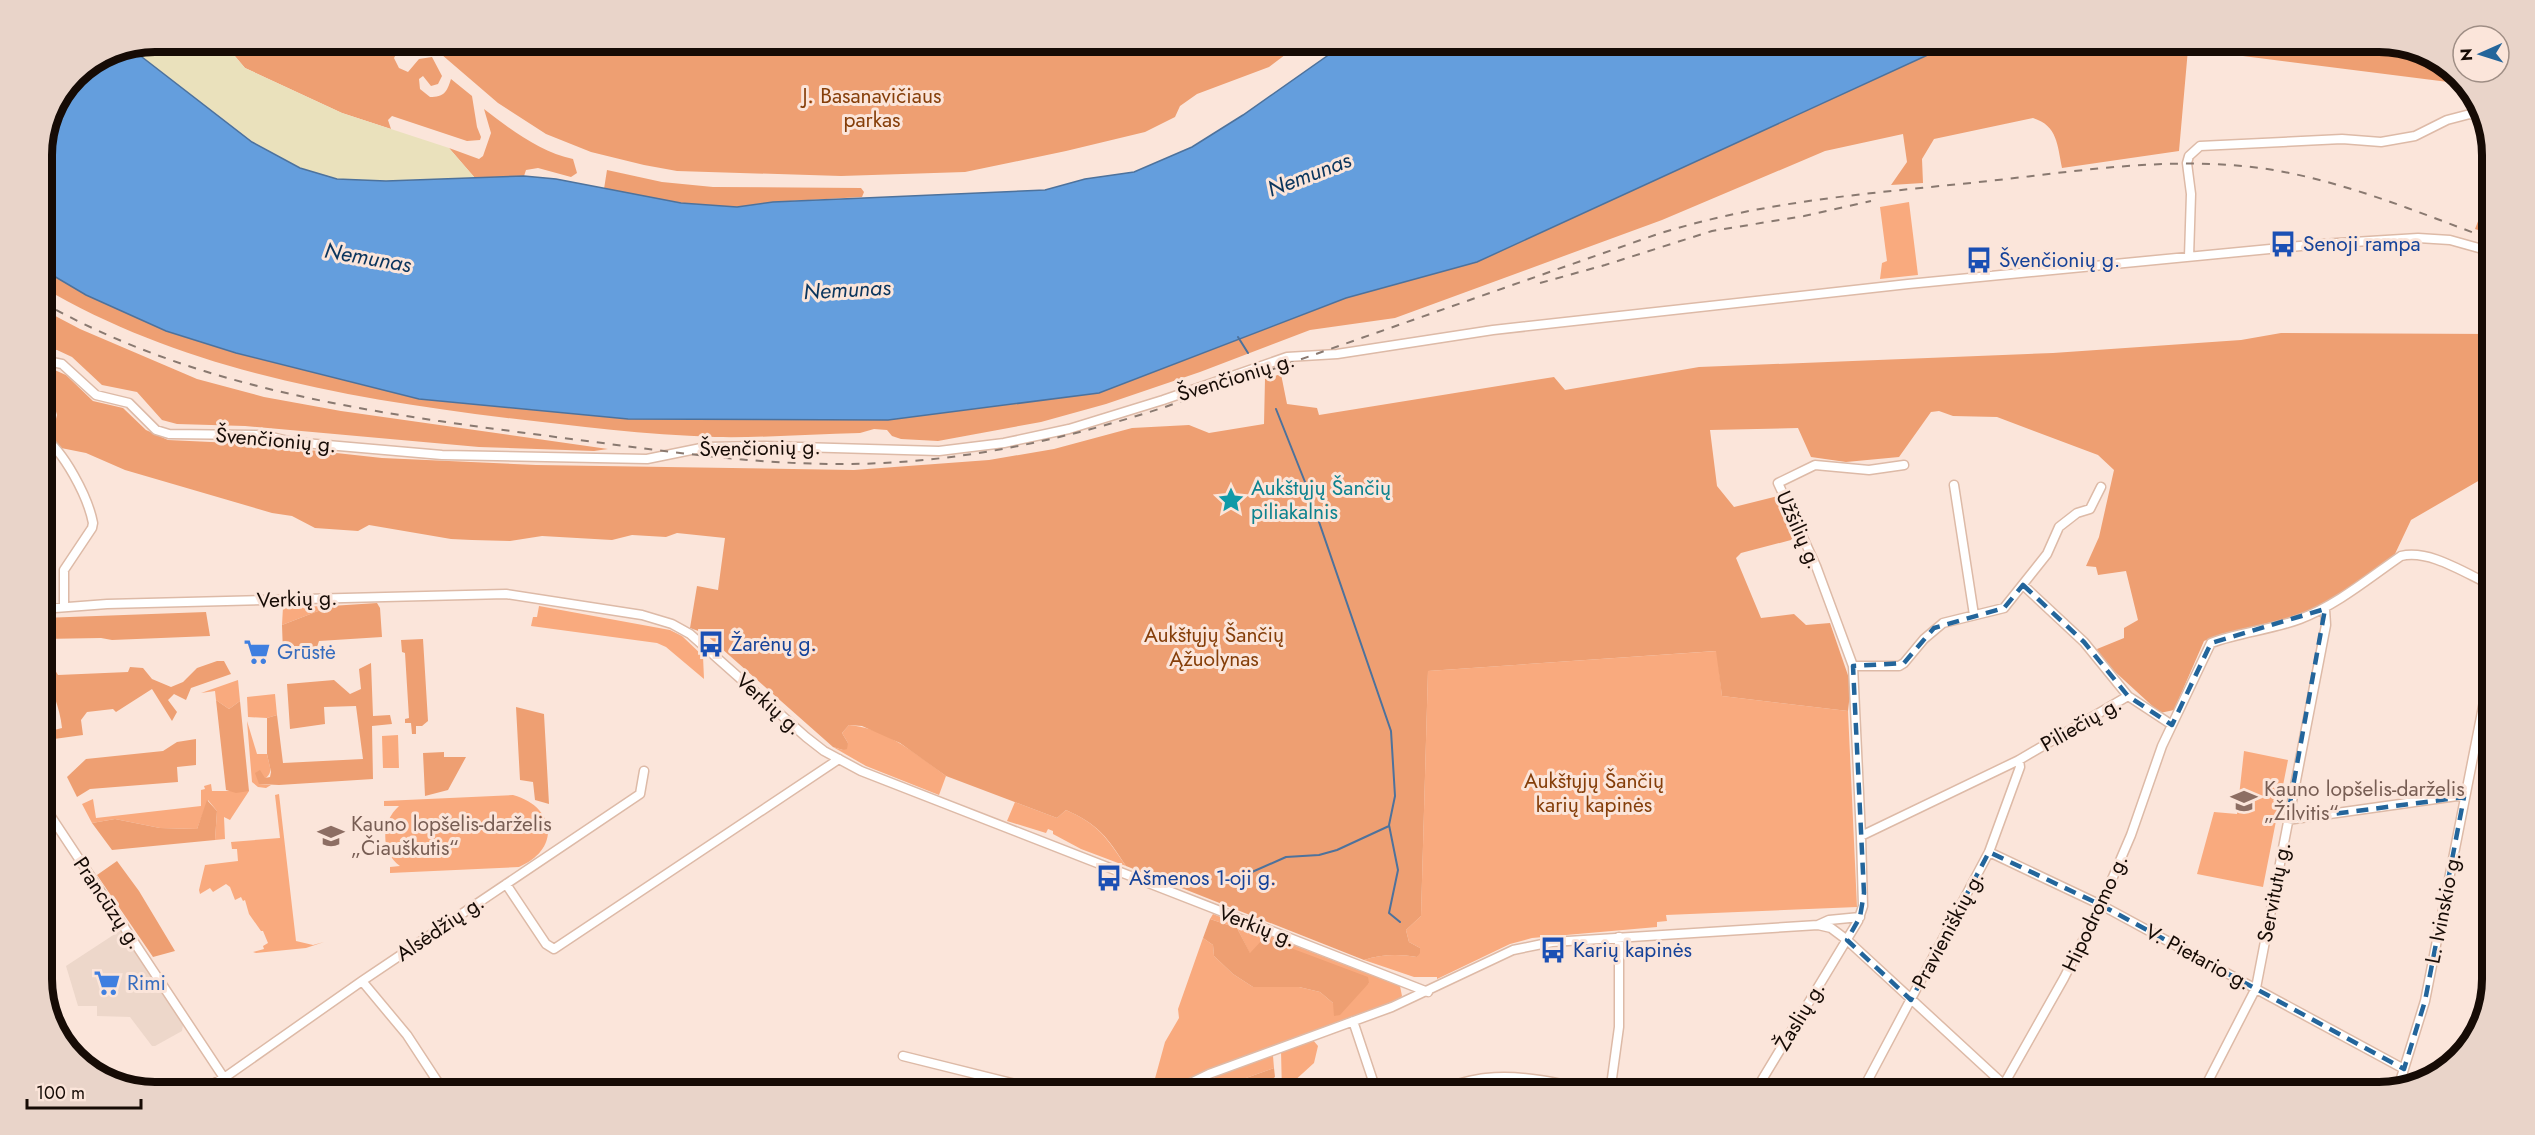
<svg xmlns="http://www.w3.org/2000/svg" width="2535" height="1135" font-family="Jost,sans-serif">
<rect width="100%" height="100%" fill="#fbe5da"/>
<path fill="#edd7ca" d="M121,930L183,1025L182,1031L155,1046H152L130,1017L97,1016V1006H78L66,966Z"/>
<path fill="#f9aa7e" d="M1909,202L1918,275L1880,279L1882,263L1887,261L1880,207Z
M46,393C63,404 52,427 56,443L42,429V394Z
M331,606L282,625L283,607Z
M539,606L670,630L682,636L703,656L704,679L666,647L657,643L531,626L533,617H537Z
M1717,651L1722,696L1848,711L1857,907L1666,915L1667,921L1657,922V927L1532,938L1510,944L1437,979V977H1414L1364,960C1381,954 1400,954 1417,957L1420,948L1409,942L1406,930L1421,916L1428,671Z
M238,680L240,701L229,709L216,700L215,691L201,693Z
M275,694L277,715L267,718L248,717L247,697Z
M247,721L257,754H267C271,773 274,772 259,784L271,785L266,788L258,787L252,782Z
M849,725C886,728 917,755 946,776L939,795L866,766L833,747L843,750L848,743L842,733Z
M398,735L399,768H383L382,736Z
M2244,751L2288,760L2263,887L2197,874L2214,812L2237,814Z
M211,784L212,791H249L230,820L224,817L225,839L215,840L217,811L208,800L197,829L160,828L115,819L92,823L82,804L93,799L96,818L201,806V790L205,789L204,786Z
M279,794L296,941L313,945L324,942L306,948L256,953L253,952L264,949L263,946L268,943L263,931H261L249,914L245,900L243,901L241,897L235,900L230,887L226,884L213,892L210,888L200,894L199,890L205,865L238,861L237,849H232L231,842L280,838L275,795Z
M513,795C556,807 561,849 519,867L390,873V867L400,866C380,851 381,822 399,806H384V801Z
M1015,802L1057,818L1066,810C1098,824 1107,838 1126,866L1081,849L1053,834V831L1048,829L1046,833L1007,821Z
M1213,914L1400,986L1402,996L1399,1000C1319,1031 1237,1057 1159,1093H1151L1165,1042L1179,1018L1178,1009L1203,938L1213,945L1214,956L1233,974L1253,987H1299L1320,992L1333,1003L1369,983L1250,954L1237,928L1210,919Z
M1313,1040L1318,1046L1314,1063L1292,1083L1286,1093H1282L1281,1051Z
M1270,1053L1273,1056L1274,1068L1218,1088L1214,1080L1216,1075Z"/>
<path fill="#ee9f72" d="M223,42H403L394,58L399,68L408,72L419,59L432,57L442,76L438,84L431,86L423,76L419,79L420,89L430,97C444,97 447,92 451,79L472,96L477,127L481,137L480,140L467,141L392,116L388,120L391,129L342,113L245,68Z
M427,42H1302L1269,67L1197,94L1180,106L1175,117L1145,132L1066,151L965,172L841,176L677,171L644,165L591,152L546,134L498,103Z
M1956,42H2379L2423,51L2464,84L2188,49L2179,151L2062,168C2057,145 2058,126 2033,118L1934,139L1922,159L1923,183L1891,185L1907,162L1903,134L1825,151L1662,220L1395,318L1310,330L1200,372L1106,404L1041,422L938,441L901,439L892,436L887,430L874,429L860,433C812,434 763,438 715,437C645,435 576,426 507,418C346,398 183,370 42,287V269L87,295L166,331L236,353L419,399L628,419L888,420L1099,393L1346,298L1477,262Z
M484,109C510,129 540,152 573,159L577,173L571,177L538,168L526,170L524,176L475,178L449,148L479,159L483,156L491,133Z
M607,170L662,182L713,187L861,188L864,192L862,197L773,202L737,207L681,203L604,189Z
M2493,170V215L2490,223L2493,224V235L2475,229L2489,193Z
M42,309L80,329L197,379L264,397L341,411L608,449L594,451L479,447L245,426L177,424L162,420L137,392L102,385L72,357L57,350L42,349Z
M2281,333L2493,334L2492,473L2411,520L2394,556L2325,604L2297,616L2221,634L2204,641L2174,710L2160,713L2100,658L2097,649L2124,638V628L2138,620L2126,571L2098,575L2096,567L2086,566L2099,537L2114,470L2098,455L1997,417L1953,416L1939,411L1931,412L1899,457L1846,462L1811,457L1798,428L1710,430L1717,486L1734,507L1778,496L1794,536L1791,540L1741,553L1736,558L1761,618L1794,614L1806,625L1830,623L1851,684L1848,711L1722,696L1716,651L1428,671L1421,916L1406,930L1409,942L1420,948V953L1417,957C1400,954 1381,954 1364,960L1126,866C1108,838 1098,824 1066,810L1057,818L946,776L900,743L862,726L849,725L842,733L848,743L847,749L843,750L833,747L704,633L690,628L697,586L718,590L725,538L677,533L666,537L632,535L612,540L542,536L510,541L472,540L451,539L369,525L358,531L315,528L292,516L272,513L125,470L86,453L61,448L56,443L53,431L57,415L52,397L42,394V367L50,368L66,375L93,401L123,408L146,430L168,440L254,444L382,458L536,465L854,470L989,460L1054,449L1132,428L1189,425L1209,433L1264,424L1265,379L1281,374L1287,404L1317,408L1319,415L1554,377L1565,390L1699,367L2053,353L2241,340Z
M377,603L380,608L382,637L319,641L316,650L283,653L282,625L331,606Z
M206,612L210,636L112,640L101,638L42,639V618Z
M423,639L428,721L422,726H416V734H412L411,723H405V719L409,718L405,653L402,652L401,640Z
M217,661H224L231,674L191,688L186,700L174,694L168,700L177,712L172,721L152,689L116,712L113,709L87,712L81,720L83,735L54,739L42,746V733L62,728C60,707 51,691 48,671L55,670L58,675L128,672L130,667L143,668L152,679L171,687L183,682L197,668Z
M371,663L373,716L390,715L392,724L372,726L373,779L279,785L259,784L255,773L260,770L265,778L270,777L271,772L267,754V718L277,715L283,763L363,759L356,706L324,707L325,724L290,729L287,684L334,680L350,694L361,689L359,669Z
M216,700L229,709L240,701L249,791L236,793L226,790Z
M516,707L544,714L549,804L535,800L533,782L520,780Z
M196,739V765L177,767L178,782L90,789L77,797L67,777L86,759L163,751L177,742Z
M444,752V757H466L448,790L425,796L423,753Z
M207,800L217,811L215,840L112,850L92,823L115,819L160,828L197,829Z
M117,861L139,891L175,951L153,957L97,875Z
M1210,919L1237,928L1250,953L1264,938L1368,977L1369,983L1340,1015L1334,1016L1333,1003L1320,992L1299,987H1253L1233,974L1214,956L1213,945L1203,938Z
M1274,1068L1275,1077L1267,1083L1268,1093H1221L1218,1088Z"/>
<path fill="#eae1bc" d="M156,42H223L245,68L342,113L449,148L475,178L386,181L337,179L300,168L252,141L129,47Z"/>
<path fill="#649edd" stroke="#4d729c" stroke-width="1.5" d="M1347,42H1956L1477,262L1346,298L1099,393L888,420L628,419L419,399L236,353L166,331L86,295L42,269V148L75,75L112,51L129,47L252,142L300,168L337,179L386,181L524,176L556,179L681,203L737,207L773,202L1045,190L1085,179L1134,172L1192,147L1243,115Z"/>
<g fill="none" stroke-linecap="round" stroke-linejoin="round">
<path stroke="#4d729c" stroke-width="2" d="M1238,337L1248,353
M1276,409L1307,487L1391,731L1395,796L1389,825L1398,870L1389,913L1400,922
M1243,876L1286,857L1319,855L1337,850L1389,826"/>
<g stroke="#ddbaa7" stroke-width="11">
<path id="minor" d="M2189,257L2191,194L2187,163L2189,156L2200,146L2342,139L2381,142L2415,136L2447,120L2470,114L2481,115
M42,360L62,364L96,395L129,403L156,430L169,434L263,435L293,442L442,455L647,459L706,447L764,446L939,451L1004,443L1069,429L1163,400L1287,357L1337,354L1493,330L1908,284L2321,244L2418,238L2450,240L2493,252
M42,436C64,451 88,497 93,523L92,528L64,570V606
M1954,485L1974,615
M2023,585L2084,642L2128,696L2172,725
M42,609L107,604L506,594L642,615L672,624L690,634L806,737L824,751L861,771L1428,992
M1853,666H1899L1904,663L1924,639L1943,623L2004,608L2047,554L2059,527L2077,513L2090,509L2101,487
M42,803L234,1093
M2287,820L2457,796L2464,797
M1861,836L1853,666L1816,566L1778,483L1815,465L1869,470L1904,465
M1989,852L2101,905L2404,1069
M506,884L546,944L554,949L839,759
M1818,925L1829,920L1860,917
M362,981L407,1035L445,1093
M1353,1021L1377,1093
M2479,1030L2493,957
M903,1056L1052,1093
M2398,1088L2425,1001L2493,656
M196,1093L224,1078L362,981L640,794L644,771
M1170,1093L1209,1074L1392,1007L1513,950L1552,942L1584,940L1818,925L1831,928L1847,940L2013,1093
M1428,1093C1447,1087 1466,1080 1486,1078C1525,1074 1564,1084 1602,1093
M1610,1093L1619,1027V937
M1754,1093L1858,921L1863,906L1861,836L2019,760L2128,696
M1861,1093L1989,852L2020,767L2019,760
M1999,1093L2064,978L2101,905L2131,835L2162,746L2211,643C2240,632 2271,630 2300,619C2337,605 2369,578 2401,556C2430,549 2466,574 2493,586
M2202,1093L2256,988L2326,625L2325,609"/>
</g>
<use href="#minor" stroke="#fff" stroke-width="8"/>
<path stroke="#897970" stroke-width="2" stroke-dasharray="8 8" stroke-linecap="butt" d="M1540,283L1605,265L1712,231L1804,216L1871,201
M42,302C204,394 390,415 571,439C681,453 788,470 899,462C990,456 1079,435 1165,407L1655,235C1763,200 1877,193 1989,181C2079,171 2169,156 2260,168C2340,179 2417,212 2493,240"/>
</g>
<path fill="none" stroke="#23659b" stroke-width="4.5" stroke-dasharray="12 8" stroke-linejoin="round" d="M2023,585L2084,642L2128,696L2172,725L2211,643L2325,609L2287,820L2464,797L2425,1001L2404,1069L2101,905L1989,852L1911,1000L1847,940L1860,917L1864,893L1853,666L1904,663L1934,628L2004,608Z"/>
<defs>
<g id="bus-bare" transform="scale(2.07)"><path d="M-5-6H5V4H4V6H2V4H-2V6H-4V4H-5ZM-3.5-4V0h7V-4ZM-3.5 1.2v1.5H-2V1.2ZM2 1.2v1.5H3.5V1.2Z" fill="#1a4fb4" stroke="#fbe5da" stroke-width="2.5" paint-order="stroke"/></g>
<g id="sight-bare" transform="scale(2.07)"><path d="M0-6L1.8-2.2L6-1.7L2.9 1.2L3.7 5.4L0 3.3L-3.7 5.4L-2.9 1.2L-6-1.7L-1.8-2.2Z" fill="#0f9aa8" stroke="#fbe5da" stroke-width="2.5" paint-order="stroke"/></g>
<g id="supermarket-bare" transform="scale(2.07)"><path d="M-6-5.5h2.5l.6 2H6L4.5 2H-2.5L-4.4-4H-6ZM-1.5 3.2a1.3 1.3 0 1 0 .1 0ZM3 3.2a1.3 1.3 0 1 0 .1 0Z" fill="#3f7fe0" stroke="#fbe5da" stroke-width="2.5" paint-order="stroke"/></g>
<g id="school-bare" transform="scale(2.07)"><path d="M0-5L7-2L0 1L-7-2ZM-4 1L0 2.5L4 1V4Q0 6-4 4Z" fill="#8d6e63" stroke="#fbe5da" stroke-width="2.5" paint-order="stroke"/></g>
</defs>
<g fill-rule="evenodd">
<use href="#bus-bare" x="2283" y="244"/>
<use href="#bus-bare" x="1979" y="260"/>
<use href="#sight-bare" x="1231" y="500"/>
<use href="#bus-bare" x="711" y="644"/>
<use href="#supermarket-bare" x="257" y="652"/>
<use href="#school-bare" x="2244" y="801"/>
<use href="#school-bare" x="331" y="836"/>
<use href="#bus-bare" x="1109" y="878"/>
<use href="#bus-bare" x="1553" y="950"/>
<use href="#supermarket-bare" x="107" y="983"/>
</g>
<g text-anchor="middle" stroke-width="6" stroke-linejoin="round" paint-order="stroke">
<g font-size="21" fill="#853e09" stroke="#fbe5da">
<text x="872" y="103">J. Basanavičiaus<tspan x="872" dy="24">parkas</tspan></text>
<text x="1214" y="642">Aukštųjų Šančių<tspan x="1214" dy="24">Ąžuolynas</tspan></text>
<text x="1594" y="788">Aukštųjų Šančių<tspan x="1594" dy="24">karių kapinės</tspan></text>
</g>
<g font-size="21" fill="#164399" stroke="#fbe5da" text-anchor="start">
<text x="2303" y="251">Senoji rampa</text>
<text x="1999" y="267">Švenčionių g.</text>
<text x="731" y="651">Žarėnų g.</text>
<text x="1129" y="885">Ašmenos 1-oji g.</text>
<text x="1573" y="957">Karių kapinės</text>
</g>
<g font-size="21" fill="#160b05" stroke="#fbe5da">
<text transform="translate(1236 377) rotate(-17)" y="7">Švenčionių g.</text>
<text transform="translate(276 440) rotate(5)" y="7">Švenčionių g.</text>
<text transform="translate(760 448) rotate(-1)" y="7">Švenčionių g.</text>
<text transform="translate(1799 530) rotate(66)" y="7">Užšilių g.</text>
<text transform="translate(297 599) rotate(-2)" y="7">Verkių g.</text>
<text transform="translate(769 704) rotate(42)" y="7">Verkių g.</text>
<text transform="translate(2081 724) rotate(-30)" y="7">Piliečių g.</text>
<text transform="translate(2274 892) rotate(-79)" y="7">Servitutų g.</text>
<text transform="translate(108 903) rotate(56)" y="7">Prancūzų g.</text>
<text transform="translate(2443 908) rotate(-79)" y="7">L. Ivinskio g.</text>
<text transform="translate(2095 913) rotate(-65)" y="7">Hipodromo g.</text>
<text transform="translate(1257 926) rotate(21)" y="7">Verkių g.</text>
<text transform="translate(440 928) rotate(-34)" y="7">Alsėdžių g.</text>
<text transform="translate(1948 930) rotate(-62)" y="7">Pravieniškių g.</text>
<text transform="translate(2198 957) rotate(28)" y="7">V. Pietario g.</text>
<text transform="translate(1800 1016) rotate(-59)" y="7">Žaslių g.</text>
</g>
<g font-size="21" fill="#0d838f" stroke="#fbe5da" text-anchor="start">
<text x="1251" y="495">Aukštųjų Šančių<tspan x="1251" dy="24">piliakalnis</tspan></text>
</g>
<g font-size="21" fill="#366cbe" stroke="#fbe5da" text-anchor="start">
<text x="277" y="659">Grūstė</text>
<text x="127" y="990">Rimi</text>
</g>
<g font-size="21" fill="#785e54" stroke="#fbe5da" text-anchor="start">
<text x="2264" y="796">Kauno lopšelis-darželis<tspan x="2264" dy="24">„Žilvitis“</tspan></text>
<text x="351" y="831">Kauno lopšelis-darželis<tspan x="351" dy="24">„Čiauškutis“</tspan></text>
</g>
<g font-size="22" font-style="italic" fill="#0a355d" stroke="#fbe5da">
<text transform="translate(1309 174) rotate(-21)" y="8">Nemunas</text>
<text transform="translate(368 257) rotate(10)" y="8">Nemunas</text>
<text transform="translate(847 289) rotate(-3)" y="8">Nemunas</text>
</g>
</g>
<path d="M0 0H2535V1135H0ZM155 52H2379A103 103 0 0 1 2482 155V979A103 103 0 0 1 2379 1082H155A103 103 0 0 1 52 979V155A103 103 0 0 1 155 52Z" fill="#e9d4c9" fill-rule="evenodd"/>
<path fill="none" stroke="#160b05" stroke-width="8" d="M155 52H2379A103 103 0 0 1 2482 155V979A103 103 0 0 1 2379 1082H155A103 103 0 0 1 52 979V155A103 103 0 0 1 155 52Z"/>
<g transform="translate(2481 54) rotate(267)"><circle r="28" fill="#fbe5da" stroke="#9f8e85" stroke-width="1.5"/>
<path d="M0-4.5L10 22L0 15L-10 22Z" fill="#23659b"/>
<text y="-9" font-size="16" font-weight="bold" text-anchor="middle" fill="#160b05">N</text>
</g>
<path d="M27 1099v9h114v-9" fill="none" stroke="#160b05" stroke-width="3"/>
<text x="36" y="1099" font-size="18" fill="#160b05" stroke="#fbe5da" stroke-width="4.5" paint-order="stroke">100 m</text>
</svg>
